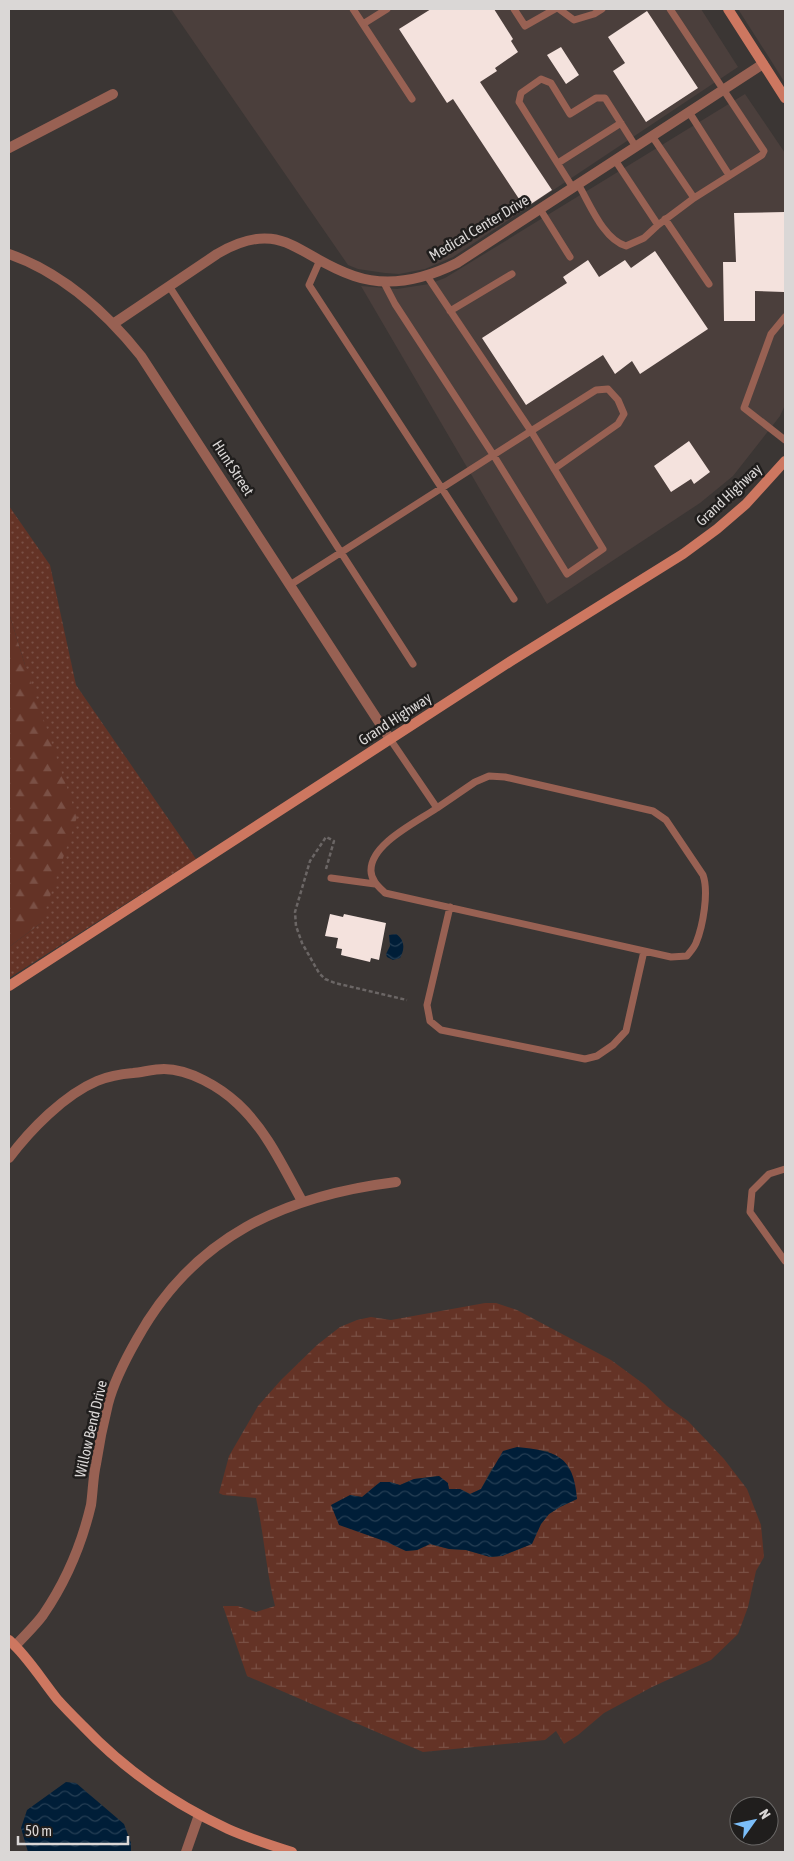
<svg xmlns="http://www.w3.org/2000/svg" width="794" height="1861" font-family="'Asap Condensed',sans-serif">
<defs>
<pattern id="grass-dots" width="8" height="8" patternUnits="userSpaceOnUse" patternTransform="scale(1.25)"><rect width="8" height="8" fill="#643326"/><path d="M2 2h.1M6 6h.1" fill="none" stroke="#7a5045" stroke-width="1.8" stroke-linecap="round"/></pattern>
<pattern id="forest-firs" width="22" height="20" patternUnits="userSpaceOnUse" patternTransform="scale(1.25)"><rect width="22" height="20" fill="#643326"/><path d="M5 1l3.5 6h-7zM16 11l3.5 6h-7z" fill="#7a5045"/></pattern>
<pattern id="wetland-marsh" width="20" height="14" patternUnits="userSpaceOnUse" patternTransform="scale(1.25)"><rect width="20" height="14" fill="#643326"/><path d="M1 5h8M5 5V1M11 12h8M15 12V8" fill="none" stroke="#7a5045"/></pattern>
<pattern id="water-waves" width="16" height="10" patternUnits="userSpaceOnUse" patternTransform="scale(1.25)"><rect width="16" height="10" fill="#001e38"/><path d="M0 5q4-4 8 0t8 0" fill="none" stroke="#253e54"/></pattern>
</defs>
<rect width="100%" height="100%" fill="#3b3634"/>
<path fill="#4b3f3c" d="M171,9H701L738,67L453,257L425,269L399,274L385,273L358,269L348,265Z
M738,9H785V83L770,59Z
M745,94L785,153V405L780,416L733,476L700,503L547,604L361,286L397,289L429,284L445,278Z"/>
<path fill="url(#grass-dots)" d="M9,506L50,565L76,685L196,859L9,978V947L41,923L25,665L9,613Z"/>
<path fill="url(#forest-firs)" d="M9,613L25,665L77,817L41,923L9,947Z"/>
<path fill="url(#wetland-marsh)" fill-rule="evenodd" d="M485,1303H496L517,1310L611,1360L645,1385L667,1406L688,1421L724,1459L747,1489L761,1525L764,1557L756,1571L748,1607L738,1634L711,1660L652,1687L604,1713L578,1735L564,1744L556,1731L545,1740L423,1752L247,1676L223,1606H238L256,1612L275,1606C266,1570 264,1534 256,1498L223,1495L219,1493L229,1456L258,1406L281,1380L317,1345L340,1327L357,1320L371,1317L391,1320ZM530,1449L548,1451L577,1499L560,1507L549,1514L541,1524L531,1544L502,1556L490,1557L466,1550L449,1549L430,1544L417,1550L406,1551L387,1542L350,1495L362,1497L390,1482L400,1485L414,1479L439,1476L449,1489H460L470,1494L481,1489L492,1468Z"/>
<path fill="url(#water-waves)" d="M396,934C405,940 405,949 400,958L393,960L387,957L386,954L390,946L389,935Z
M517,1447C555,1451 574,1455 577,1499L560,1507L549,1514L541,1524L532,1544L502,1556L490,1557L466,1550L449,1549L430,1544L417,1550L406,1551L387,1542L339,1525L331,1505L350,1495L362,1497L380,1482H390L400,1485L414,1479L439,1476L448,1483L449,1489H460L470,1494L481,1489L503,1451Z
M66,1782L76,1783L124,1824L131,1843V1852H28L21,1828L27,1810Z"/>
<path fill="#f4e2dd" d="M431,9H494L513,39L511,41L518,52L495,68L497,71L480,82L552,190L525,208L453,99L447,103L399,29Z
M647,11L698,88L646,122L613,71L625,63L608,37Z
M561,47L579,75L566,84L547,55Z
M785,212L784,292L755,291V321H724L723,262H736L734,213Z
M655,251L708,329L640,374L632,361L615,374L603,355L526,405L482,338L567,283L563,277L588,260L599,277L625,260L631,268Z
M689,441L710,472L694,484L691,479L671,492L654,466Z
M330,914L343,917L344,914L386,923L379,960L371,958L370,962L341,955L342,949L336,948L338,938L325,936Z"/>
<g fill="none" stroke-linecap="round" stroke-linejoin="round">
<path stroke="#6b6665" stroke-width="2.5" stroke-dasharray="4 2.5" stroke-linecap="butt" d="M326,869L334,841L326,837L310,861L295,912L296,926L302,943L319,973L325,979L335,983L407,1000"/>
<path stroke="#986153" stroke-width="7" d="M353,9L412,99
M514,9L525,26L555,9
M559,9L574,20L594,14L602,9
M363,24L387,9
M689,112L729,175
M652,136L694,198
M615,160L658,225
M558,163L621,123
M578,184C590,204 603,239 626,246L644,238L658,225L694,198L762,155L764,151L670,9
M573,188L519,102L521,93L541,79L551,83L570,114L596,98H605L636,147
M540,209L570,257
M665,219L709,284
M320,260L309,285L514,599
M383,281L395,304L494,456L567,574L603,549L531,431L596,390L608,389L618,400L624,414L618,424L554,469
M169,286L413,664
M450,311L512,274
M785,317L771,334L744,408L785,440
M290,585L531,431L427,276
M390,739L437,808C417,822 370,844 371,871C371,880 379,887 385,893L671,957L687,956C690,952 694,948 696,943C703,926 709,892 703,875L666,820L653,811L505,777L489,776L475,782L437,808
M331,878L375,884
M450,907L427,1005L430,1021L441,1030L585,1059L597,1056L613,1045L626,1031L644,951
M785,1169L769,1174L752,1191L750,1212L785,1261"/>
<path stroke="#986153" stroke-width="10" d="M9,148L113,94
M9,254C63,273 106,312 141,356L390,739
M113,324L217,254C282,216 297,257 354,276C389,288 425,279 457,263L763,64
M9,1158C30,1130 64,1095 97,1081C109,1076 120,1074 133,1073C143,1072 154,1069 164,1069C189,1069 220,1087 238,1104C267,1131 283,1167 302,1201
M15,1646C24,1636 35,1626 43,1615C65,1583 82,1543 91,1505C93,1491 93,1477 96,1464C99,1444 103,1424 108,1404C114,1381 125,1360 137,1339C194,1236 284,1196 396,1182
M186,1852L199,1815"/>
<path stroke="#cd7760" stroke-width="10" d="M728,9L785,98
M9,986L511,661L683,554L717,529L746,504L785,461
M9,1640C28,1657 41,1679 57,1699C65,1708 74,1717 83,1726C124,1769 174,1804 228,1829C248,1838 270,1845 292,1852"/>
</g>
<g text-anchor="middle" stroke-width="5" stroke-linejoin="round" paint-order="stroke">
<g font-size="15" fill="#dad7d6" stroke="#201e1d">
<text transform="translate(479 228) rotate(-31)" y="5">Medical Center Drive</text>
<text transform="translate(233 468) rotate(57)" y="5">Hunt Street</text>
<text transform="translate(729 495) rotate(-43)" y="5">Grand Highway</text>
<text transform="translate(395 719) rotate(-33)" y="5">Grand Highway</text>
<text transform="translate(91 1429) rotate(-77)" y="5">Willow Bend Drive</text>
</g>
</g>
<rect width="794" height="1861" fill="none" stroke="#dad7d6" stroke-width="20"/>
<g transform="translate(754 1821) rotate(57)"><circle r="24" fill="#201e1d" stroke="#6a6867"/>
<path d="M0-4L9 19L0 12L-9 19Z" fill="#7bbef9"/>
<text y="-8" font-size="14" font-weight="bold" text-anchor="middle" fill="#dad7d6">N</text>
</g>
<path d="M18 1836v8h110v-8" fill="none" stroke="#dad7d6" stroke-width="2.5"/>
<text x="25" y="1836" font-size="15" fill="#dad7d6" stroke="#201e1d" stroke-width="4" paint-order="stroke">50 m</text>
</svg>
